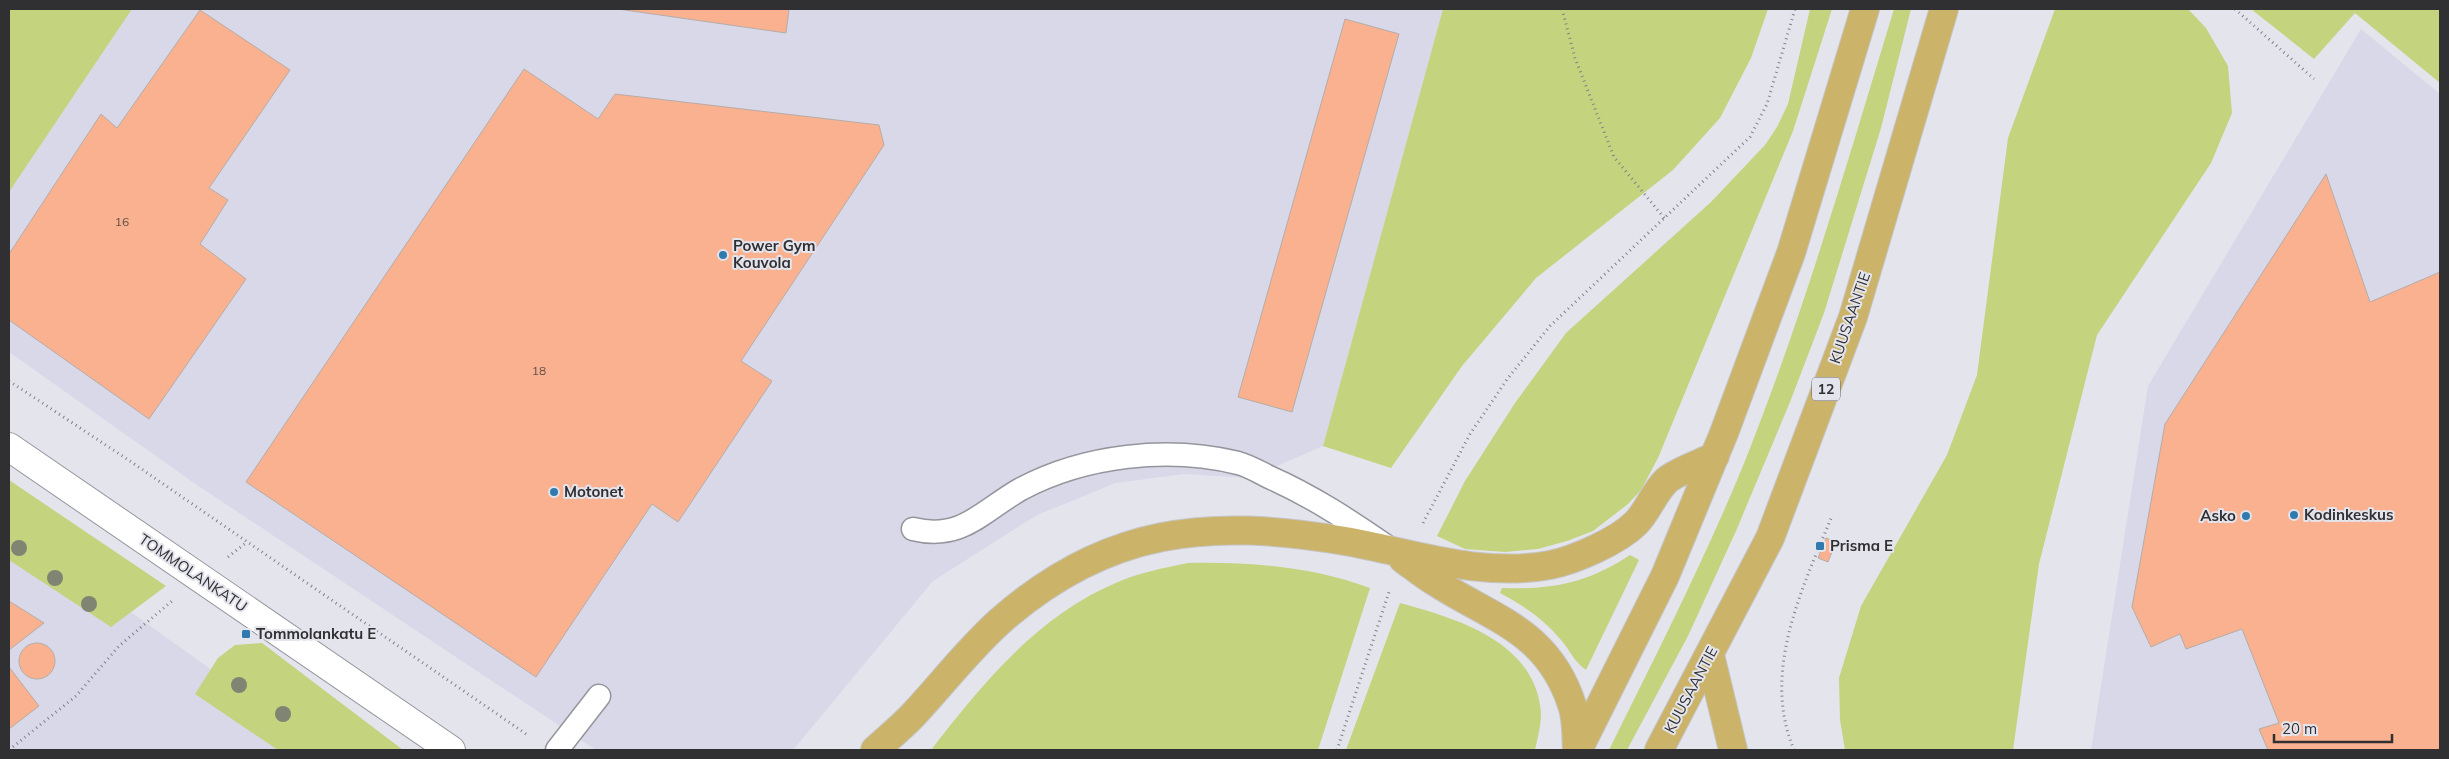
<svg xmlns="http://www.w3.org/2000/svg" width="2449" height="759" font-family="Mulish,sans-serif">
<rect width="100%" height="100%" fill="#e4e4ed"/>
<path fill="#d8d8e8" d="M132,9H1443L1323,446L1249,478L1184,474L1116,483L1037,515L933,581L793,750H596L194,483L9,352V192Z
M2361,29L2440,94V750H2091L2148,386Z
M9,525L324,750H9Z"/>
<path fill="#c3d37e" d="M9,9H132L9,192Z
M1443,9H1768L1751,58L1720,118L1673,170L1536,278L1462,366L1391,468L1323,446Z
M1810,9H1832L1793,131L1658,458L1641,490L1628,504L1593,531L1567,541L1538,549L1505,552L1465,549L1437,536L1465,481L1515,403L1566,333L1711,202L1765,145L1777,127L1788,104Z
M1894,9H1911L1881,128L1824,313L1790,402L1736,531L1688,636L1627,750H1609C1656,655 1705,559 1745,461C1804,313 1848,160 1894,9Z
M2055,9H2188L2206,28L2228,66L2232,113L2211,163L2097,335L2039,564L2013,750H1845L1840,720L1839,678L1861,606L1947,455L1977,375L2008,138Z
M2251,9H2440V83L2355,13L2314,59Z
M9,480L166,586L111,627L9,560Z
M1630,555L1639,560L1586,670C1574,662 1570,650 1561,640C1544,619 1524,606 1500,593L1502,588C1551,590 1588,583 1630,555Z
M1188,563C1251,562 1310,566 1370,588L1318,750H931C982,684 1038,615 1118,582C1141,572 1164,568 1188,563Z
M1400,603C1455,618 1530,640 1540,705C1543,719 1538,736 1535,750H1346Z
M262,643L403,750H278L195,694L218,658L235,645Z"/>
<path fill="#fab18f" stroke="#b5aca8" d="M618,9H789L786,33Z
M200,10L290,70L209,188L228,200L200,244L246,279L149,419L9,320V254L101,114L117,128Z
M1345,19L1399,34L1292,412L1238,397Z
M524,69L598,119L615,94L879,125L884,145L741,361L772,381L678,522L652,504L536,677L246,482Z
M2326,174L2370,302L2440,272V750H2268L2259,729L2279,723L2242,629L2186,649L2180,634L2151,647L2132,607L2165,424Z
M1826,538L1836,542L1828,562L1818,558Z
M9,601L44,623L9,650Z
M19 661a18 18 0 1 1 36 0a18 18 0 1 1-36 0Z
M9,667L39,706L9,729Z"/>
<g fill="none" stroke-linecap="round" stroke-linejoin="round">
<g stroke="#95959d" stroke-width="25">
<path id="service" d="M913,529C962,541 982,511 1021,489C1085,455 1168,446 1238,463C1249,466 1259,472 1269,477C1312,496 1350,521 1389,548
M557,750L599,696"/>
</g>
<g stroke="#95959d" stroke-width="30">
<path id="minor" d="M9,447L451,750"/>
</g>
<g stroke="#c5c5c6" stroke-width="30">
<path id="primary" d="M1403,559C1414,567 1425,576 1437,583C1495,620 1548,631 1572,705C1577,719 1576,735 1577,750
M1710,655L1733,750
M875,750C888,738 902,727 914,714C942,684 968,650 999,622C1106,527 1209,518 1345,541C1413,553 1480,578 1550,565C1575,560 1618,541 1636,523C1648,511 1654,492 1667,480C1678,471 1702,463 1715,456
M1578,750L1665,576L1724,433L1791,253L1865,9
M1659,750L1770,538L1853,317L1944,9"/>
</g>
<path stroke="#828287" stroke-width="3" stroke-dasharray="1 4" stroke-linecap="butt" d="M1562,9L1575,58L1614,157L1665,219
M2235,9L2314,79
M9,381L127,459L529,736
M1423,523L1470,434L1508,378L1550,326L1750,137L1767,104L1795,9
M228,557L247,542
M9,750L76,696L119,646L172,601
M1337,750L1389,592
M1794,750C1761,672 1802,589 1832,516"/>
<use href="#service" stroke="#fff" stroke-width="22"/>
<use href="#minor" stroke="#fff" stroke-width="28"/>
<use href="#primary" stroke="#cbb469" stroke-width="28"/>
</g>
<g fill="#808472">
<circle cx="19" cy="548" r="8"/>
<circle cx="55" cy="578" r="8"/>
<circle cx="89" cy="604" r="8"/>
<circle cx="239" cy="685" r="8"/>
<circle cx="283" cy="714" r="8"/>
</g>
<g fill="#317aae" stroke="#e4e4ed" stroke-width="2">
<circle cx="723" cy="255" r="5"/>
<circle cx="554" cy="492" r="5"/>
<circle cx="2294" cy="515" r="5"/>
<circle cx="2246" cy="516" r="5"/>
<rect x="1815" y="541" width="10" height="10" rx="2.5"/>
<rect x="241" y="629" width="10" height="10" rx="2.5"/>
</g>
<g text-anchor="middle" stroke-width="4" stroke-linejoin="round" paint-order="stroke">
<g font-size="12" fill="#62504a">
<text x="122" y="226">16</text>
<text x="539" y="375">18</text>
</g>
<rect fill="#e4e4ed" stroke="#66666b" stroke-width="1" x="1812" y="377.5" width="28" height="23" rx="4"/>
<g font-size="14" font-weight="bold" fill="#303033">
<text x="1826" y="394">12</text>
</g>
<g font-size="15" font-weight="bold" fill="#303033" stroke="#e4e4ed" text-anchor="start">
<text x="733" y="251">Power Gym<tspan x="733" dy="17">Kouvola</tspan></text>
<text x="564" y="497">Motonet</text>
<text x="2304" y="520">Kodinkeskus</text>
<text x="2236" y="521" text-anchor="end">Asko</text>
<text x="1830" y="551">Prisma E</text>
<text x="256" y="639">Tommolankatu E</text>
</g>
<g font-size="15" fill="#303033" stroke="#e4e4ed">
<text transform="translate(1850 318) rotate(-71)" y="5">KUUSAANTIE</text>
<text transform="translate(193 573) rotate(34)" y="5">TOMMOLANKATU</text>
<text transform="translate(1691 690) rotate(-62)" y="5">KUUSAANTIE</text>
</g>
</g>
<rect width="2449" height="759" fill="none" stroke="#303033" stroke-width="20"/>
<path d="M2274 734v8h118v-8" fill="none" stroke="#303033" stroke-width="2.5"/>
<text x="2282" y="734" font-size="15" fill="#303033" stroke="#e4e4ed" stroke-width="4" paint-order="stroke">20 m</text>
</svg>
